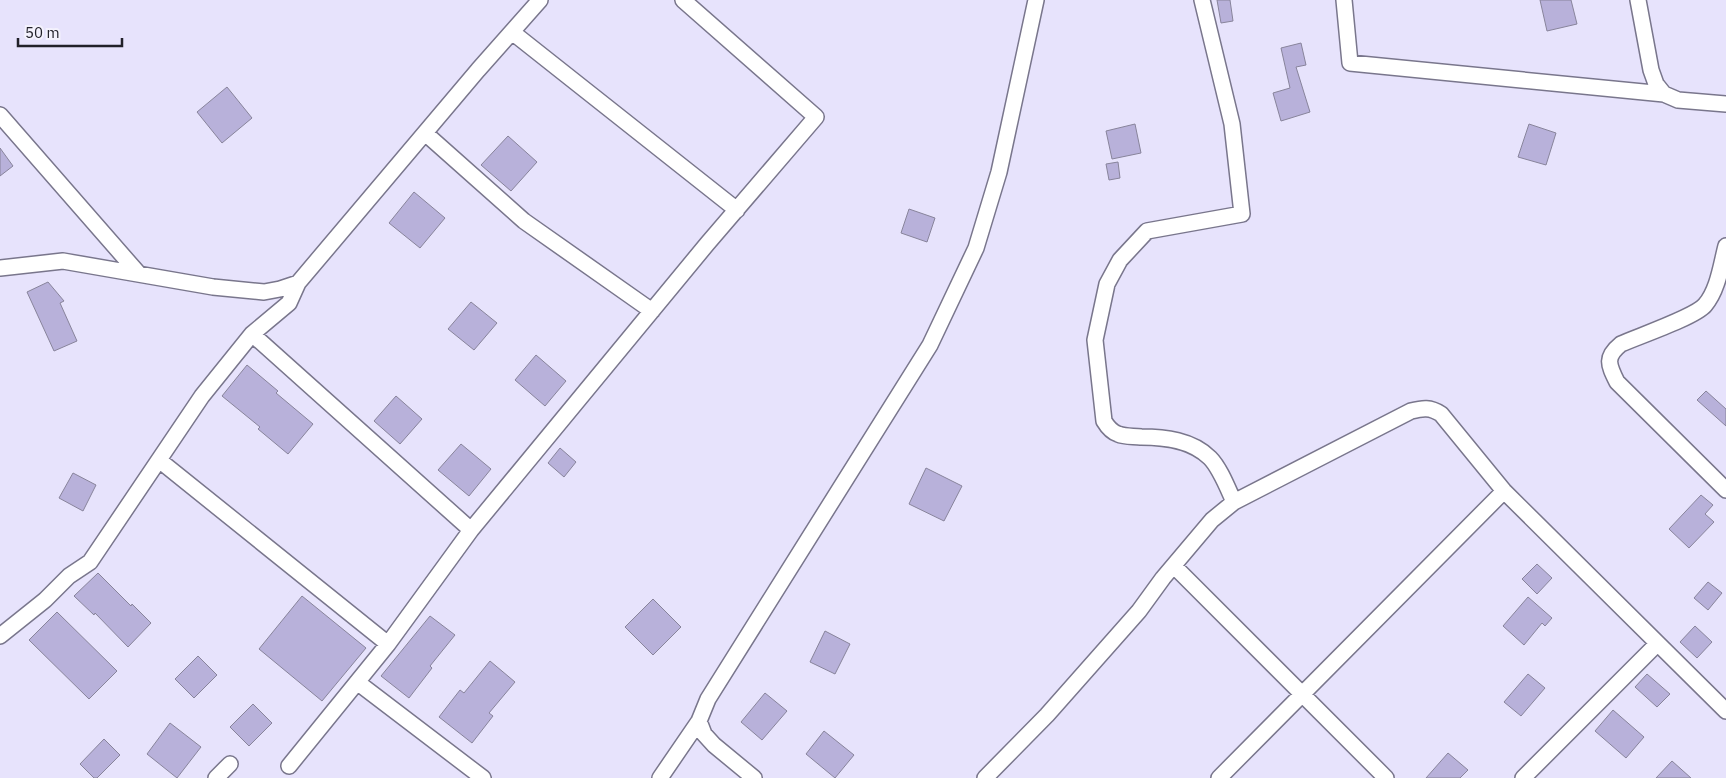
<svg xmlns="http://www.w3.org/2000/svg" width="1726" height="778" font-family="'IBM Plex Sans',sans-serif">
<rect width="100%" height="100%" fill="#e7e3fc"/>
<path fill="#b8b1da" stroke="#88849b" d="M1217,0H1230L1233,21L1221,23Z
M1540,0H1571L1577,24L1547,31Z
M1301,43L1306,65L1296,67L1310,112L1281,121L1273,93L1290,88L1281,48Z
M227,87L252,118L222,143L197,112Z
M1135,124L1141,153L1112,159L1106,131Z
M1529,124L1556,133L1546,165L1518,157Z
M508,136L537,162L511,191L481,165Z
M0,148L13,166L0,176Z
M1118,162L1120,178L1109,180L1106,164Z
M414,192L445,218L420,248L389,223Z
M909,209L935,218L927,242L901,233Z
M48,282L64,301L60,303L77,341L54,351L27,292Z
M471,302L497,323L474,350L448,329Z
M536,355L566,381L545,406L515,380Z
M247,365L278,391L276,393L313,424L288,454L258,429L260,427L222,396Z
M1706,391L1726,409V426L1697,400Z
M396,396L422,419L400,444L374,421Z
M461,444L491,469L469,496L438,470Z
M560,448L576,462L564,477L548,463Z
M926,468L962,486L944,521L909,504Z
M73,473L96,485L83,511L59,498Z
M1701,495L1713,505L1705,514L1714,522L1689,548L1669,529Z
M1537,564L1552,578L1537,594L1522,579Z
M98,573L131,606L132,604L151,623L128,647L95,613L94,615L74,596Z
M1708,582L1722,593L1708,610L1694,598Z
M302,596L366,648L322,701L259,649Z
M1528,597L1552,618L1545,626L1542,623L1524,645L1503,626Z
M653,599L681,627L653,655L625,627Z
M57,612L117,671L89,699L29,640Z
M430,616L455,635L430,666L432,668L409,698L381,676Z
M1695,626L1712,642L1697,658L1680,642Z
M825,631L850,644L835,674L810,662Z
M198,656L217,675L194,698L175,679Z
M490,661L515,682L489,713L493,716L472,743L439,717L460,690L464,693Z
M1528,674L1545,688L1521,716L1504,702Z
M1647,674L1670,694L1657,707L1635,687Z
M765,693L787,711L762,740L741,722Z
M253,704L272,723L249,746L230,727Z
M1613,710L1644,737L1626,758L1595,731Z
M170,723L201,747L177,778L147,754Z
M824,731L854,755L835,778L806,754Z
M104,739L120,755L97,778H94L80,764Z
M1448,753L1468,770L1460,778H1426Z
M1672,761L1691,778H1656Z"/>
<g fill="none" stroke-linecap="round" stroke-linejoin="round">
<g stroke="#79768c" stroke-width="18">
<path id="street" d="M1202,0L1232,124L1242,214L1147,231L1120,260L1107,284L1095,340L1104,421C1107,426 1112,432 1118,434C1125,437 1133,436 1141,437C1165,437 1192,440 1210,458C1220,468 1228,489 1234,502
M1344,0L1350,63L1664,94
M1638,0L1651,70L1656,84L1664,94L1678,100L1726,104
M512,32L737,210
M0,115L138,273
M425,133L524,221L652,311
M1726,246C1721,265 1718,290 1705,305C1695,317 1639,336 1621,344C1605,357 1608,364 1617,382L1726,490
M0,268L63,261L213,287L264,292L280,289L298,283
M252,334L471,530
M159,460L388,644
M1174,566L1386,778
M0,636L45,600L69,576L90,562L202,396L252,334L289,303L298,283L478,70L540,0
M357,682L483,778
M289,766L388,644L471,530L707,244L816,117L683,0
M216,778L230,764
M660,778L699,721
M754,778L714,745L704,734L699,721L708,699L930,345L976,248L999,172L1036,0
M985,778L1047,715L1139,611L1163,578L1212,520L1234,502L1411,411C1423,408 1430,407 1441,414L1504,491L1726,711
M1219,778L1504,491
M1523,778L1657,644"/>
</g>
<use href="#street" stroke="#fff" stroke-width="15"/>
</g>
<path d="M18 38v8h104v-8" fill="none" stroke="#212029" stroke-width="2.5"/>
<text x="25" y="38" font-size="15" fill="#212029" stroke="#f4f2fd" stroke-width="4" paint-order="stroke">50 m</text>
</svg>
